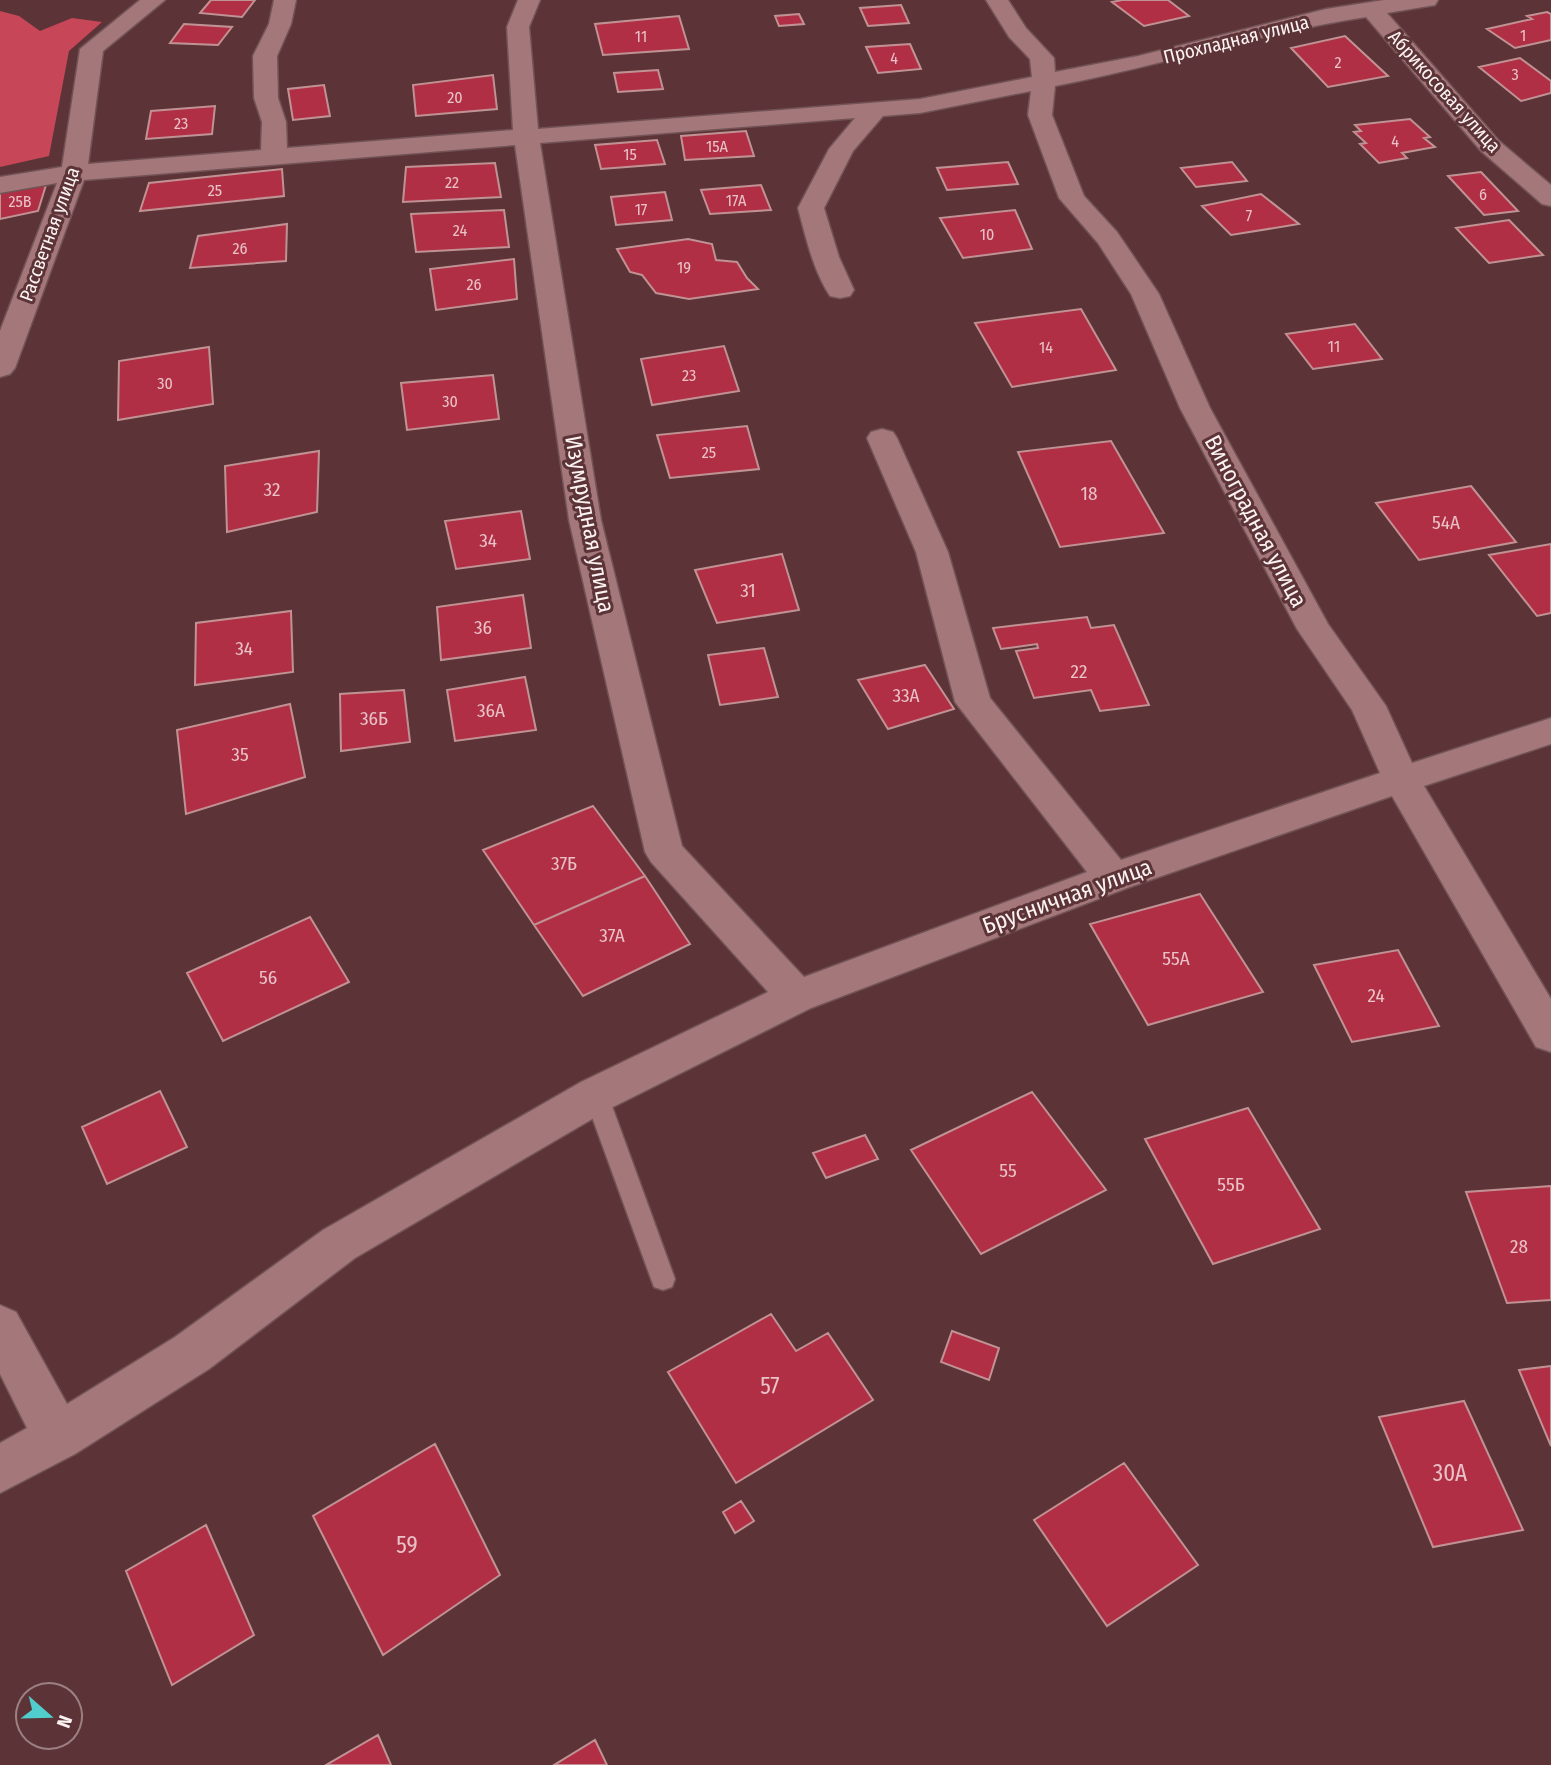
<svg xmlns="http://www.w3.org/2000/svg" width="1551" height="1765" font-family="'Fira Sans Condensed',sans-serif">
<rect width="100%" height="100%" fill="#5c3437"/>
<path fill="#c74658" d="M0,11L19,16L40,31L72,18L102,22L69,51L49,156L0,167Z"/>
<path fill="#b02f45" stroke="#c19294" stroke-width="2" d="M211,0H255L242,17L200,13Z
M1122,0H1168L1189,16L1144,26L1112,2Z
M901,5L909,23L868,26L860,8Z
M1547,12L1551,14V40L1515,48L1487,29L1532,19L1527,16Z
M799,14L804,24L779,26L775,16Z
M679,16L689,49L603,55L595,24Z
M184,24L232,27L218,45L170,43Z
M1345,36L1388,76L1328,87L1291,48Z
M910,44L921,69L878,73L866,47Z
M1520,58L1551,81V93L1521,101L1479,67Z
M658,70L663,89L618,92L614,73Z
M493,75L497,109L416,116L413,85Z
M324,85L330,116L293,120L288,89Z
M215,106L212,134L146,139L151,111Z
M1410,119L1430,137L1424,138L1435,147L1402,153L1407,158L1379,163L1360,144L1366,143L1354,132L1361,131L1355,125Z
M746,131L754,156L685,160L681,136Z
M657,140L665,164L601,169L595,145Z
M1008,162L1018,184L947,190L937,168Z
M1232,162L1247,181L1196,187L1181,168Z
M495,163L501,197L403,202L406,167Z
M282,169L284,196L140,211L149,183Z
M1481,172L1518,211L1484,215L1448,176Z
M46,185L38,211L0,219V192Z
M761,185L771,210L710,214L701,190Z
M665,192L672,220L616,225L611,197Z
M1261,194L1299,224L1231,235L1202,206Z
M504,210L509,247L416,252L411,214Z
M1015,210L1032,249L963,258L940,218Z
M1509,220L1543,255L1489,263L1456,228Z
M287,224L286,261L190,268L198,236Z
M688,239L712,244L716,260L737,262L747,278L758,289L689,299L656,293L642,275L630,272L617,249Z
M514,259L517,299L436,310L430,269Z
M1081,309L1116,370L1012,387L975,323Z
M1355,324L1382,359L1313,369L1286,334Z
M724,346L739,391L652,405L641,359Z
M209,347L213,404L118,420L119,361Z
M493,375L499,419L407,430L401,383Z
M747,426L759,469L670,478L657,435Z
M1111,441L1164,533L1060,547L1018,452Z
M319,451L317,512L227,532L225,466Z
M1471,486L1516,542L1419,560L1376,503Z
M521,511L530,559L456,569L445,521Z
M1551,544V613L1537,616L1489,555Z
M782,554L799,610L717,623L695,570Z
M523,595L531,648L441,660L437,607Z
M291,611L293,672L195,685L196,623Z
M1087,617L1091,628L1114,625L1149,705L1100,711L1091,690L1034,698L1016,651L1038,648L1037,644L1001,649L993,628Z
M764,648L778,697L720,705L708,655Z
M925,665L954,709L888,729L858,680Z
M525,677L536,730L455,741L447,690Z
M404,690L410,742L341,751L340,694Z
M290,704L305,777L186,814L177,730Z
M593,806L645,876L534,925L483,850Z
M645,876L690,944L583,996L534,925Z
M1200,894L1263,992L1148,1025L1090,924Z
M310,917L349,982L223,1041L187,973Z
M1398,950L1439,1026L1352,1042L1314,965Z
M160,1091L187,1147L107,1184L82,1127Z
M1032,1092L1106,1190L981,1254L911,1150Z
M1248,1108L1320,1229L1213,1264L1145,1139Z
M865,1135L878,1159L826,1178L813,1153Z
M1551,1186V1300L1507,1303L1466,1192Z
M771,1314L796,1351L828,1333L873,1400L736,1483L668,1372Z
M952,1331L999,1348L989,1380L941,1362Z
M1551,1366V1446L1519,1370Z
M1464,1401L1523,1530L1433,1547L1379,1417Z
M435,1444L500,1575L383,1655L313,1516Z
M1124,1463L1198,1565L1107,1626L1034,1520Z
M741,1501L754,1521L735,1533L723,1512Z
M206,1525L254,1635L172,1685L126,1571Z
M378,1735L391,1765H326Z
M595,1740L607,1765H554Z"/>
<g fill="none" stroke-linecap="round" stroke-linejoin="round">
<g stroke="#715356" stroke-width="3">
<path id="lane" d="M596,1085L604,1088L608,1095L675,1279L672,1287L663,1290L654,1287L651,1279L584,1095L588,1088Z"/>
</g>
<g stroke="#715356" stroke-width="3">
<path id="street" d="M140,0H165L103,51L88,164L261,150L262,122L254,98L253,56L269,24L274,0H296L291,24L277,56L278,98L286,122L287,148L513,130L507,27L518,0H540L529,27L538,129L920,99L1032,77L1030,59L1009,37L986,0H1008L1026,28L1054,58L1055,72L1138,56L1326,9L1384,0H1438L1435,5L1387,13L1499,141L1551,185V206L1542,204L1481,151L1366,17C1261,33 1159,66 1055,86L1052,115L1084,196L1117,232L1159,294L1210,408L1328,624L1386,706L1412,763L1551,718V744L1424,786L1551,999V1052L1536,1047L1392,796L1127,888L811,1008L611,1108L355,1258L209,1369L75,1454L0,1493V1443L27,1428L0,1374V1305L16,1312L67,1404L175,1337L323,1230L581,1082L768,992L651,862L645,852L569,520L515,145L84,180L15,368L10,374L0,377V331L57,183L0,193V177L62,167L80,49ZM1031,91L1028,115L1059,198L1098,243L1131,294L1180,408L1297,629L1352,710L1380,773L1121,860L990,698L948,552L897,438L893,432L882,429L871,432L867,438L916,552L955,702L1087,872L804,977L682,846L601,520L540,143L855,118L829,149L798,208C806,238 813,270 830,296L840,298L850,296L854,290L839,257L824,208L853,151L883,116L920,113Z"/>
</g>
<use href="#lane" fill="#a4777a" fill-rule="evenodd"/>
<use href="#street" fill="#a4777a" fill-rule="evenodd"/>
</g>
<g text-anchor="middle" stroke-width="6" stroke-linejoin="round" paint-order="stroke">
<g font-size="16" fill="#e9c1c7">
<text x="1523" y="41">1</text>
<text x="641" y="42">11</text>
<text x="894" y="64">4</text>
<text x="1338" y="68">2</text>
<text x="1515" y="80">3</text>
<text x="455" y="103">20</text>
<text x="181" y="129">23</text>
<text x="1395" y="147">4</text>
<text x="717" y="152">15А</text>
<text x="630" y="160">15</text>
<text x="452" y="188">22</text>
<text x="215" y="196">25</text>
<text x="1483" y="200">6</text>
<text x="736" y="206">17А</text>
<text x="20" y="207">25В</text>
<text x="641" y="215">17</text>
<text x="1249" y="221">7</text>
<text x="460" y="236">24</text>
<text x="987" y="240">10</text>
<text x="240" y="254">26</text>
<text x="684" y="273">19</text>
<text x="474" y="290">26</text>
<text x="1334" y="352">11</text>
<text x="1046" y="353">14</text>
<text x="689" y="381">23</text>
<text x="165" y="389">30</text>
<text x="450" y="407">30</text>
<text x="709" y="458">25</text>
</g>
<g font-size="19" fill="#fcf2f2" stroke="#5c3437">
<text transform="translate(1236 39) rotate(-14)" y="7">Прохладная улица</text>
<text transform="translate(1445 91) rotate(48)" y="7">Абрикосовая улица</text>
<text transform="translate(49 234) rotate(-70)" y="7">Рассветная улица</text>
</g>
<g font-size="19" fill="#e9c1c7">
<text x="272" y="496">32</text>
<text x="1089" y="500">18</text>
<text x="1446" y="529">54А</text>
<text x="488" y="547">34</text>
<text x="748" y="597">31</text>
<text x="483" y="634">36</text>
<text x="244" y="655">34</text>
<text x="1079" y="678">22</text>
<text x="906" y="702">33А</text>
<text x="491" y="717">36А</text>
<text x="374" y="725">36Б</text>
<text x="240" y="761">35</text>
<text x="564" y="870">37Б</text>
<text x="612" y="942">37А</text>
<text x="1176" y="965">55А</text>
<text x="268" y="984">56</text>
<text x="1376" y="1002">24</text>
<text x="1008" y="1177">55</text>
<text x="1231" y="1191">55Б</text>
<text x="1519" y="1253">28</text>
</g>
<g font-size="23" fill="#fcf2f2" stroke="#5c3437">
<text transform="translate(1256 521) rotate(62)" y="8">Виноградная улица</text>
<text transform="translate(590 524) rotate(79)" y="8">Изумрудная улица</text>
<text transform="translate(1067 896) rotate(-20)" y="8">Брусничная улица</text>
</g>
<g font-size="23" fill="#e9c1c7">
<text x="770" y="1394">57</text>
<text x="1450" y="1481">30А</text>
<text x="407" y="1553">59</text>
</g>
</g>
<g transform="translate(49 1716) rotate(110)"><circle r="33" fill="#5c3437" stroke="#9c8082" stroke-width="2"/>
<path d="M0-5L12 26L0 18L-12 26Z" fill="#52cdcd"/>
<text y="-10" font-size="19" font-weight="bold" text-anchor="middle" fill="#fcf2f2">N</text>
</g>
</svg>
